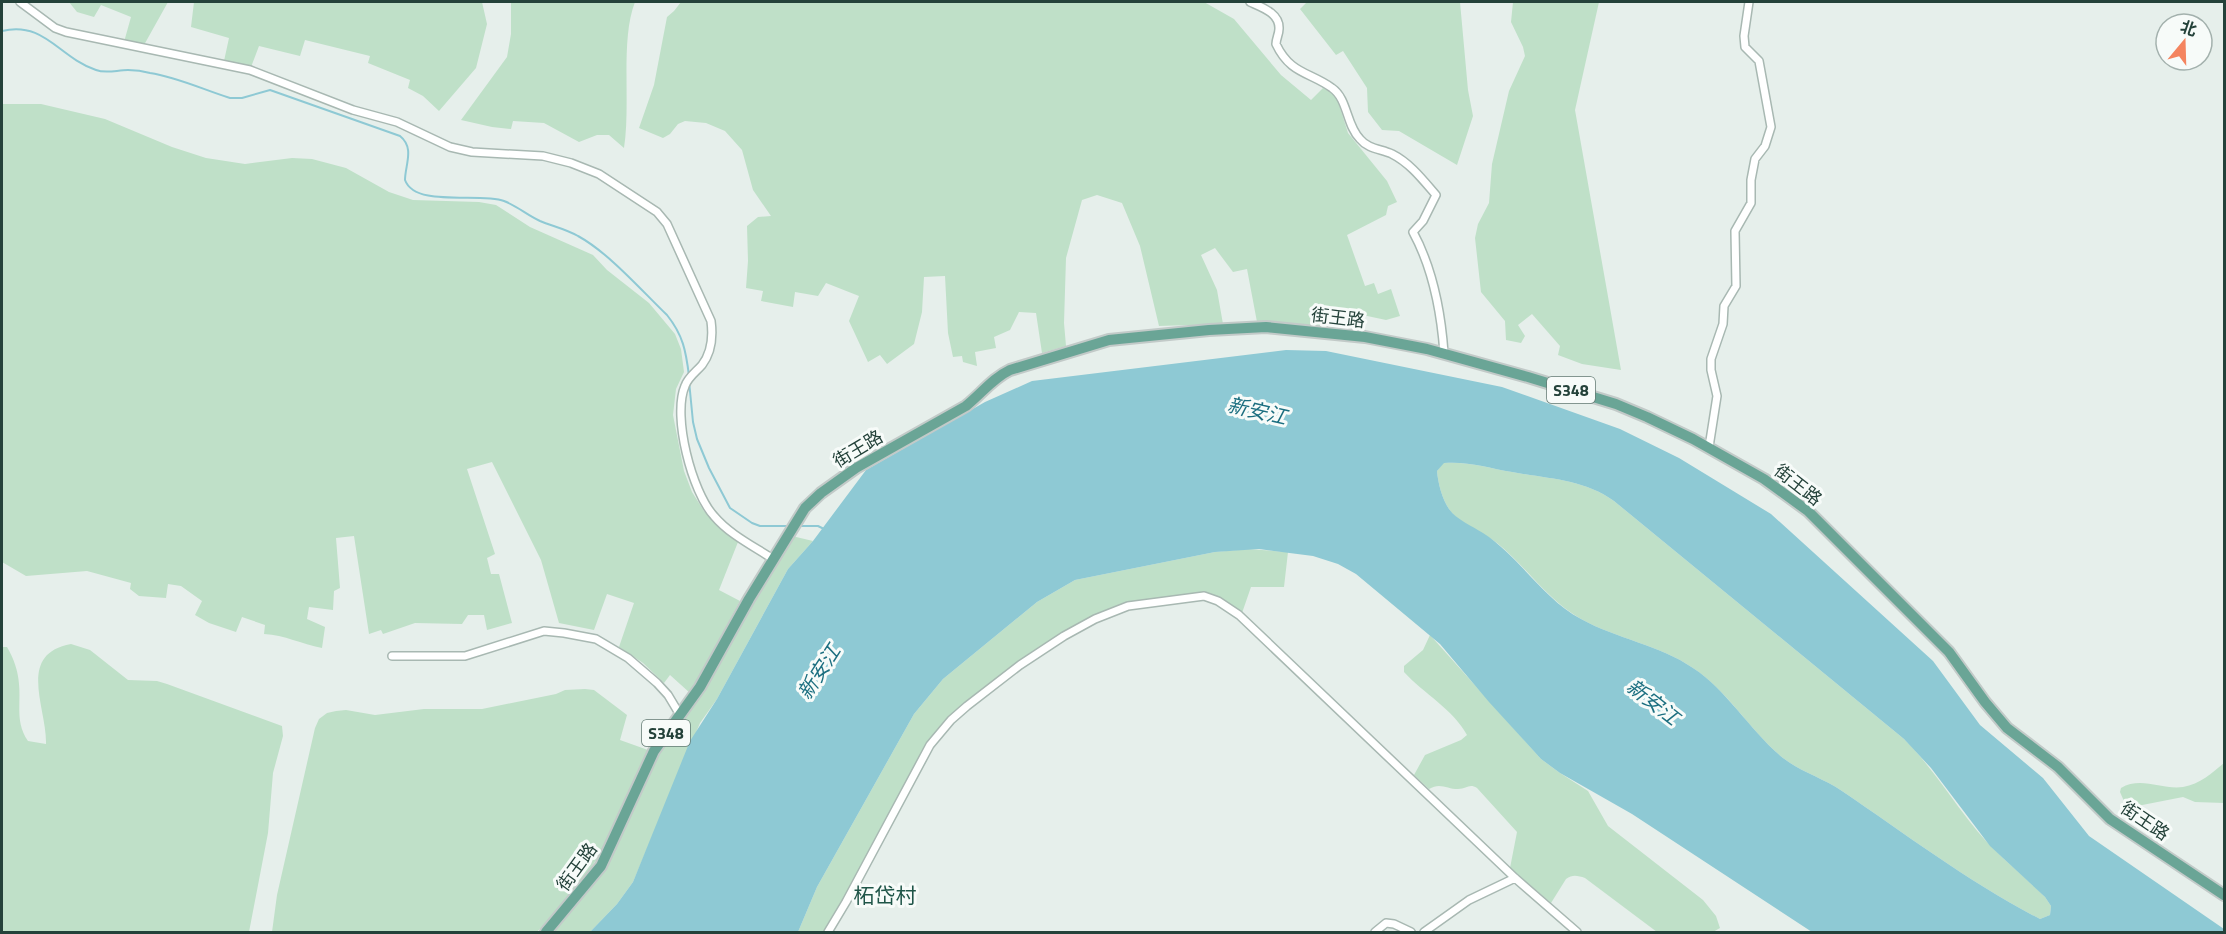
<svg xmlns="http://www.w3.org/2000/svg" width="2226" height="934" font-family="'Titillium Web','Noto Sans SC',sans-serif">
<rect width="100%" height="100%" fill="#e6efeb"/>
<path fill="#bfe0c8" d="M69,2H168L144,45L124,42L131,17L101,5L94,17L77,12Z
M194,2H482L487,24L476,68L439,111L423,96L408,88L410,80L368,63L370,56L305,40L300,56L259,46L251,67L224,61L229,38L191,27Z
M511,2H635C620,40 631,104 624,148L609,135H597L579,142L544,123L513,121L511,129L492,127L461,120L507,57L511,34Z
M681,2H1204L1234,19L1281,75L1311,100L1323,88L1336,95L1348,133L1387,181L1397,202L1388,206L1386,215L1347,235L1365,286L1374,283L1378,294L1391,289L1400,316L1386,320L1330,308L1326,326L1257,322L1247,269L1233,272L1215,248L1201,255L1217,290L1223,324L1159,326L1140,246L1122,203L1097,195L1082,200L1066,258L1064,323L1066,346L1042,353L1036,313L1019,312L1010,330L994,337L996,348L975,352L977,366L963,362L962,356L953,357L948,333L945,276L924,277L922,312L914,344L887,364L880,355L868,362L849,321L859,296L826,283L818,296L795,292L793,307L761,301L763,291L746,288L748,261L747,226L758,217L771,216L753,190L742,150L725,131L706,123L685,121L678,124L670,134L663,138L639,128L654,85L667,17L674,11Z
M1305,2H1460L1468,90L1473,116L1457,165L1399,131L1382,130L1368,112L1367,88L1343,51L1336,55L1300,9L1306,3Z
M1513,2H1599L1575,110L1621,370L1582,364L1558,355L1560,346L1532,314L1518,325L1525,336L1521,343L1506,340L1505,321L1481,292L1475,238L1478,224L1489,203L1492,164L1509,91L1525,56L1523,47L1511,22Z
M2,104H41L105,119L172,147L206,158L245,164L292,158L312,159L346,168L389,192L413,200L479,202L496,205L530,227L593,255L607,270L649,303L675,334L681,349L684,372L676,389L673,415L684,471L692,492L704,511L719,528L738,542L719,590L740,601L690,693L670,675L664,683L643,663L619,647L634,603L607,594L594,630L559,623L541,560L492,462L467,469L495,554L487,558L491,574H499L512,623L487,630L484,615H468L462,624L415,623L383,634L381,630L369,634L354,536L336,538L340,588L334,591L333,610L309,607L307,619L325,627L322,648C301,644 285,635 264,634L265,625L242,617L236,632L209,623L195,615L202,601L181,586L168,584L166,598L139,596L130,589L131,583L87,571L26,576L2,562Z
M1443,463C1467,461 1489,468 1512,472C1548,479 1583,479 1614,501L1904,739C1930,765 1948,794 1970,822C1992,851 2020,872 2045,897L2051,906L2050,915L2040,919C1970,883 1907,835 1842,791C1823,778 1801,772 1783,758C1750,731 1729,692 1693,668C1660,645 1617,639 1581,619C1547,600 1527,567 1497,543C1483,532 1460,525 1449,509C1442,499 1438,483 1437,471Z
M792,536L813,541L788,569L717,699L700,723L633,882L617,904L590,932H551L605,868L658,753Z
M1248,549L1288,552L1284,587H1251L1242,613L1224,601L1202,593L1126,604L1081,622L1009,670L956,712L930,740L825,932H798L817,887L914,714L943,679L1037,602L1075,580L1215,552Z
M1430,635L1541,759L1560,773L1588,791L1608,826L1703,900L1716,916L1720,928L1713,932H1657L1585,878C1578,876 1573,874 1566,879L1551,903L1510,868L1517,832L1477,788C1469,783 1467,789 1458,789C1447,789 1440,782 1429,789L1414,775L1425,755L1461,740L1467,735C1453,709 1424,694 1404,672V666L1423,650Z
M71,644L90,650L128,680L157,681L167,684L282,726L283,736L273,773L268,833L249,932H2V647H7C14,659 18,671 19,684C21,705 15,722 28,741L46,744C47,708 16,654 71,644Z
M585,689L594,690L627,715L620,740L648,750L604,849L577,888L537,932H272L277,895L315,728L319,719L327,713L336,711L346,710L375,715L424,709H482L556,694L565,690Z
M2224,763V803L2195,802L2183,797L2127,808L2120,792L2121,788C2141,776 2162,790 2183,787C2200,784 2212,773 2224,763Z"/>
<path fill="#8ec9d4" fill-rule="evenodd" d="M1286,350L1326,351L1502,387L1620,429L1679,458L1771,514L1933,661L1980,725L2043,778L2089,836L2224,929V932H1812L1632,814L1560,773L1541,759L1489,702L1440,644L1356,574L1338,564L1313,556L1259,549L1215,552L1075,580L1037,602L943,679L914,714L817,887L798,932H590L617,904L633,882L690,741L717,699L788,569L813,541L866,470L985,402L1032,381ZM1444,463C1467,461 1489,468 1512,472C1548,479 1583,479 1614,501L1904,739L1931,768L1990,846L2045,897L2051,906L2050,915L2040,919C1970,883 1907,835 1842,791C1823,778 1801,772 1783,758C1750,731 1728,691 1693,668C1660,645 1617,639 1581,619C1542,598 1520,557 1483,533C1472,526 1457,520 1449,509C1442,499 1438,483 1437,471Z"/>
<g fill="none" stroke-linecap="round" stroke-linejoin="round">
<path stroke="#8ec9d4" stroke-width="2" d="M2,31C45,21 58,57 96,70C106,74 117,70 128,70C135,70 143,71 150,73C177,77 204,90 230,98H242L270,90L400,136C415,148 405,165 405,180C415,208 480,192 504,201C517,206 527,215 540,221C552,226 566,229 578,236C609,253 641,290 667,315C683,335 686,351 689,376
M689,381L693,422L697,439L709,468L730,508L752,523L760,526H788
M797,526H818L824,529"/>
<g stroke="#a8b8b2" stroke-width="10">
<path id="minor" d="M20,2L55,28L66,32L250,70L353,110L397,122L450,147L472,152L543,156L571,163L599,174L657,212L667,224L711,321C713,336 712,352 702,365C696,372 688,377 685,386C672,416 692,492 714,516C729,534 753,546 773,559
M1250,2C1261,7 1280,13 1279,29C1279,34 1276,39 1276,44C1290,74 1310,72 1332,88C1348,99 1346,125 1360,139C1368,149 1381,149 1392,154C1410,163 1423,180 1436,195L1423,221L1413,232C1433,269 1441,311 1444,353
M1709,447L1717,396L1711,370V359L1723,324L1724,306L1736,286L1735,231L1751,203V180L1755,159L1765,146L1771,127L1759,61L1745,47L1744,36L1749,2
M392,656H465L544,631L564,633L596,639L628,658L657,683L668,695L680,715
M828,932L846,902L930,745L951,720L967,706L1020,665L1064,636L1095,619L1128,606L1204,596L1218,601L1239,615L1515,878L1577,932
M1375,932L1386,923L1394,924L1411,932
M1424,932L1469,900L1515,878"/>
</g>
<g stroke="#c2cac8" stroke-width="14">
<path id="primary" d="M546,932L601,866L654,751L700,687L749,599L805,508L821,493L856,468L966,406C981,394 993,378 1010,370L1109,340L1209,330L1266,327L1365,337L1427,349L1528,377L1616,404L1647,417L1693,439L1764,479L1808,511L1949,652L1985,702L2007,728L2058,767L2110,819L2224,895"/>
</g>
<use href="#minor" stroke="#fff" stroke-width="7"/>
<use href="#primary" stroke="#6aa596" stroke-width="10"/>
</g>
<g text-anchor="middle" stroke-width="6" stroke-linejoin="round" paint-order="stroke">
<g fill="#f7fbf9" stroke="#637a73" stroke-width="1.5">
<rect x="1547" y="377" width="48" height="26" rx="4.5"/>
<rect x="642" y="720" width="48" height="26" rx="4.5"/>
</g>
<g font-size="16" font-weight="bold" fill="#24423a">
<text x="1571" y="396">S348</text>
<text x="666" y="739">S348</text>
</g>
<g font-size="18" fill="#24423a" stroke="#f7fbf9">
<text transform="translate(1338 318) rotate(7)" y="6">街王路</text>
<text transform="translate(858 449) rotate(-31)" y="6">街王路</text>
<text transform="translate(1798 485) rotate(38)" y="6">街王路</text>
<text transform="translate(2145 821) rotate(34)" y="6">街王路</text>
<text transform="translate(577 867) rotate(-54)" y="6">街王路</text>
</g>
<g font-size="20" font-style="italic" fill="#1c6f80" stroke="#f7fbf9">
<text transform="translate(1257 411) rotate(13)" y="7">新安江</text>
<text transform="translate(819 672) rotate(-57)" y="7">新安江</text>
<text transform="translate(1653 702) rotate(38)" y="7">新安江</text>
</g>
<g font-size="21" fill="#1f5548" stroke="#f7fbf9">
<text x="885" y="903">柘岱村</text>
</g>
</g>
<rect width="2226" height="934" fill="none" stroke="#24423a" stroke-width="6"/>
<g transform="translate(2184 42) rotate(19)"><circle r="28" fill="#f7fbf9" stroke="#a3b1ad" stroke-width="1.5"/>
<path d="M0-4.5L10 22L0 15L-10 22Z" fill="#f4845f"/>
<text y="-9" font-size="16" font-weight="bold" text-anchor="middle" fill="#24423a">北</text>
</g>
</svg>
